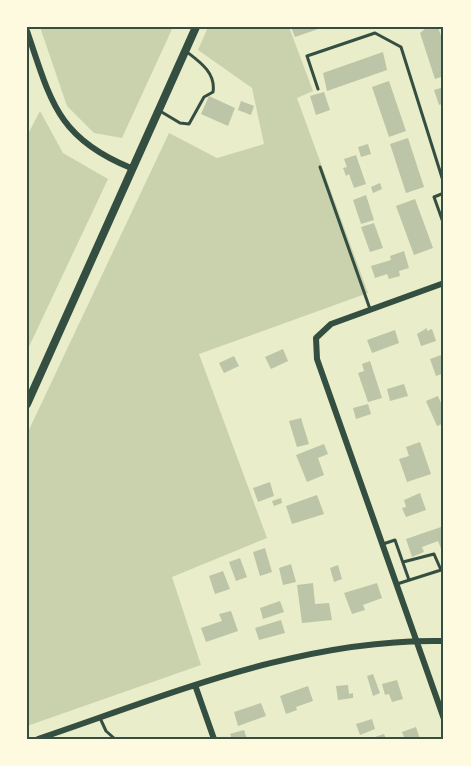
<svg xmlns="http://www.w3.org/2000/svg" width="471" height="766" font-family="'Playfair Display',serif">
<rect width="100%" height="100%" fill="#e9edc9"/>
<path fill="#cad2ad" d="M40,27H173L122,138L94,133L67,106Z
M208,27H289L313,91L297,98L368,293L199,354L267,538L172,577L201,665L27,726V434L169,133L217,158L264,144L252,88L198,50Z
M40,111L63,153L108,179L27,351V136Z"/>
<path fill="#bcc5a7" d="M291,27H324L295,37Z
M427,27H438L444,45V76L435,79L420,33Z
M383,52L387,70L327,91L323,73Z
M389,81L406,131L389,137L372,87Z
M444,87V109H443L442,104L439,105L434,90Z
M324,92L330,110L316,115L310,96Z
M209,96L235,108L228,126L201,114Z
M241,101L254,106L251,115L238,110Z
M408,138L424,187L406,193L390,144Z
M368,144L371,154L361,157L358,147Z
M356,155L366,184L354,188L349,174L346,176L343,168L347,167L344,159Z
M380,183L382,189L373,193L371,187Z
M366,195L374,220L361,224L353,200Z
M415,199L433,248L414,255L396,206Z
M374,223L383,248L370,252L361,227Z
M404,251L409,268L399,271L400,276L389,279L387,274L375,278L371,266L391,260L390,256Z
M427,328V331L432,329L436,341L421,346L417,334Z
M395,330L399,343L372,353L367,340Z
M283,349L288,361L271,369L265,357Z
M444,354V373L436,376L430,359Z
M234,356L239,366L224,373L219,363Z
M370,361L382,398L368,402L358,373L364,371L362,364Z
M404,384L408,396L390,401L387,389Z
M438,396L444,410V423L437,426L426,401Z
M368,404L371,414L356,419L353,408Z
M301,418L309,444L297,447L289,421Z
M420,442L431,474L407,482L399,459L409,456L406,447Z
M324,444L328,454L318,458L324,475L307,482L296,455Z
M270,482L274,496L258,502L253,488Z
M420,493L426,510L406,517L402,508L406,507L404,500Z
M317,495L324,514L292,524L286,506Z
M281,498L282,503L274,506L272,501Z
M444,526V556L438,541L422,547L424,552L412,557L406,539Z
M265,548L272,572L260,576L253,552Z
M240,558L247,577L236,581L229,562Z
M291,564L296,582L283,585L279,568Z
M338,565L342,579L334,582L330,568Z
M223,571L230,589L215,594L209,576Z
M313,583L315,604L329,603L332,620L302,623L297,585Z
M377,583L382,598L363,605L365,610L352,614L344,593Z
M280,601L284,612L263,619L260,608Z
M231,611L238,631L206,642L201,628L222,621L219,614Z
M281,620L285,633L259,640L255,628Z
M373,674L380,693L373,696L367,676Z
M397,680L403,699L392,702L389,694L385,695L382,684Z
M348,685L349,694L353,693V698L338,700L336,686Z
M308,686L313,701L296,707L297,710L286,714L280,696Z
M261,703L266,716L238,726L234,712Z
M372,719L375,729L360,735L356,724Z
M416,727L420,739H405L402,732Z
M244,730L247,739H232L230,734Z
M384,734L386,739H369Z"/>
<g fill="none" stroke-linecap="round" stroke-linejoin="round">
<path stroke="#344e41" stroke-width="3" d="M318,89L307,56L375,33L401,47L444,184
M160,111L180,123L189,124L204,97L213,92C216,73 200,62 187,52
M320,167L370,309
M444,193L434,197L444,225
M383,544L395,540L409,580
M397,584L441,570L434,554L403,562
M100,718L106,731L115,739"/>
<path stroke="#344e41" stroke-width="6" d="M27,31C51,101 57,138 131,168
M444,283L331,324L316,338L317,359L444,719
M195,685L214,739
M38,739C171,694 302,638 444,641"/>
<path stroke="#344e41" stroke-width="8" d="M27,404L196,27"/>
</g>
<rect width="471" height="766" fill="none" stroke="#fefae0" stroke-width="57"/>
<rect x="28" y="28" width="414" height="710" fill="none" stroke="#344e41" stroke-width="2"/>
</svg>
